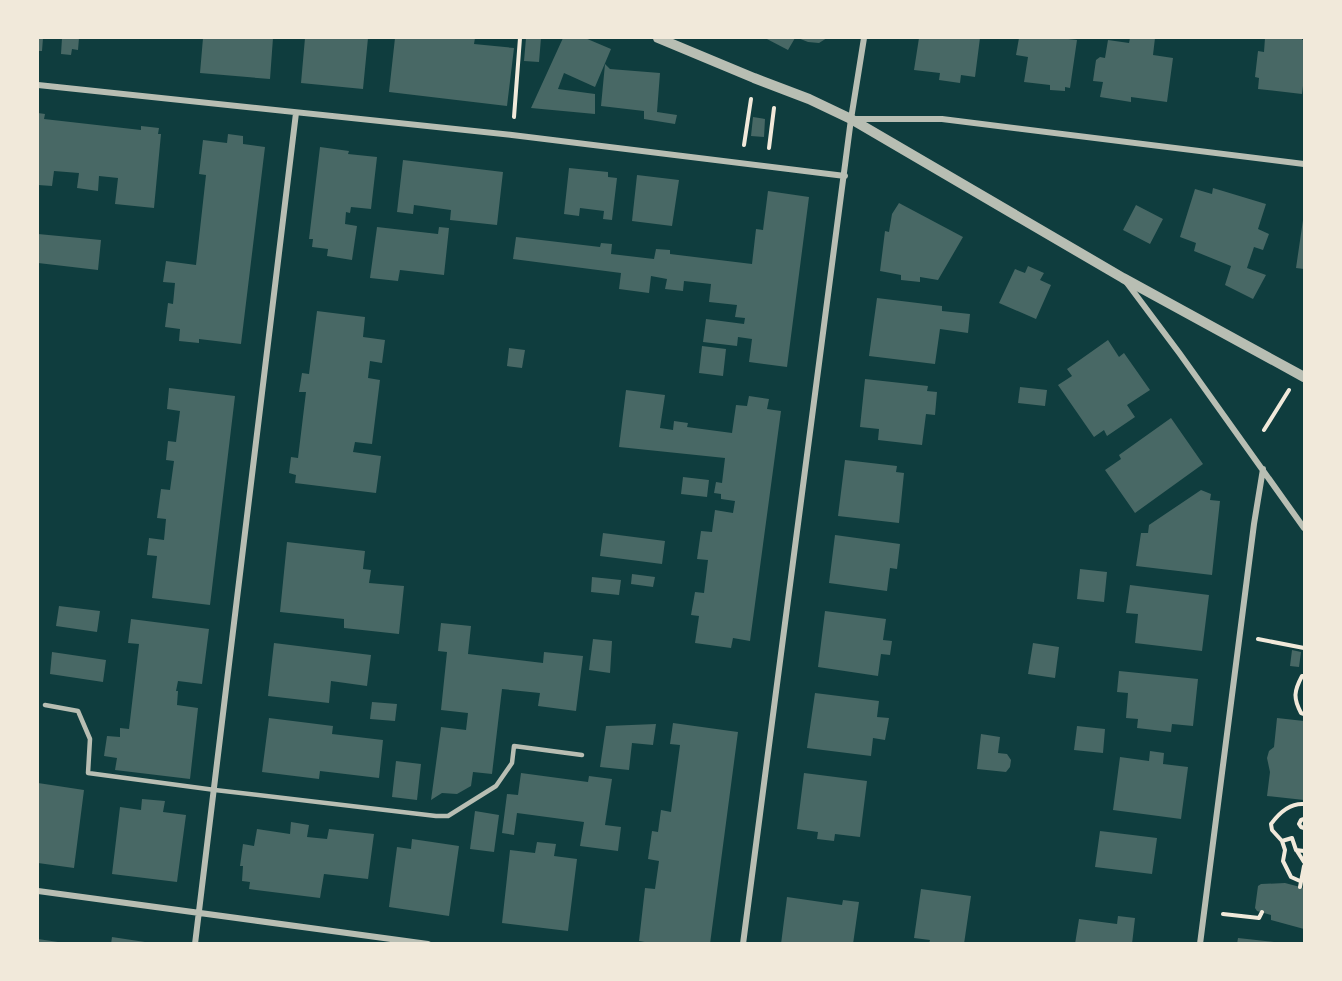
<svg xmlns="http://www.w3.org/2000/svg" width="1342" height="981" font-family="'PT Sans Narrow',sans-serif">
<rect width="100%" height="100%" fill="#0f3d3e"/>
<path fill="#486865" d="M38,38H43L42,51H38Z
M62,38H79L78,50L72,49L71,55L61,54Z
M203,38H247L261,39V38H273L270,79L200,73Z
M305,38H368L363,89L301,83Z
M395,38H475L474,44L514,48L507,106L389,92Z
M526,38H541L539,62L524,61Z
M563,38H585L611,49L595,87L564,73L558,89L595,94V114L531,108Z
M765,38H795L788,50Z
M798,38H827L819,43L808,42Z
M919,38H980L975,77L961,75L960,83L939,80L940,73L914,70Z
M1019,38H1060L1077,40L1070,88L1065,87V91L1050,90V85L1024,82L1028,57L1016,55Z
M1130,38H1155L1153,55L1173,58L1167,102L1131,97V102L1100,97L1103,82L1093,81L1096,60L1100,57L1105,58L1108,40L1129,43Z
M1265,38H1302V40H1304V78L1302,94L1258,89L1259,78L1255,77L1258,51L1264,52Z
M605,64L610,69L660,73L657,112L677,115L675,124L644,119V111L601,106Z
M38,113L45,114L44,119L141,130V126L159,128L158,134H161L154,208L115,204L118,178L99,176L98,191L77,188L79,173L54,171L52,186L38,185Z
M753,117L765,119L764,137L751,136Z
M228,134L243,136V144L265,147L241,344L199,339V343L179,341L180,329L165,327L168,303L173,304L175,283L163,282L166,261L196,265L206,175L199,174L203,140L227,143Z
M320,147L349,151L348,154L377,157L371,209L351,207L350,213L346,212L345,224L357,226L352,260L327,256L328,249L312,247L313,239H309Z
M403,160L503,172L497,225L450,220L451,210L414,205L413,214L397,212Z
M569,168L608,172V177L617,178L612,220L603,219L604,211L580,208L579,216L564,214Z
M637,175L679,180L672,226L632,221Z
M1213,188L1266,204L1258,229L1269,234L1263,250L1254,247L1247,268L1266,275L1253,299L1225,285L1231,266L1194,251L1196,243L1180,237L1195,189L1212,194Z
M768,191L809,197L787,367L749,362L752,339L738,337L737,346L703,342L706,319L744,324L745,318L735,317L737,305L709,302L711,284L684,281L683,291L665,289L667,279L651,276L649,293L619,289L621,273L513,259L516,237L600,247L601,243L612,244L611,254L654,259L656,249L670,250V254L752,264L756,229L763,230Z
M899,203L963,237L938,280L920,277V282L901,280V275L880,271L885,231L889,232L892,214Z
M1136,205L1163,219L1150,244L1123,230Z
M1303,220H1304V269L1296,268Z
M377,227L438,234L439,227L449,228L444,275L400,270L398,281L370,278Z
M38,234L101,240L98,270L38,263Z
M1028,266L1044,273L1040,280L1051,285L1036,319L999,303L1015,269L1025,273Z
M877,298L942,306V311L970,314L968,333L940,329L935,364L869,356Z
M317,311L365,317L363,337L385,340L382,363L370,361L368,378L380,380L372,444L355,442L353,452L381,456L376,493L295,483L296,475L289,473L291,457L298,458L306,392H299L302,373L309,374Z
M1108,340L1119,357L1124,353L1150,390L1127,405L1135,417L1107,436L1104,430L1094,437L1058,385L1072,376L1067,369Z
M702,346L726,349L723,376L699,373Z
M509,348L525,350L522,368L507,366Z
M865,379L928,386L927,391L937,392L935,415L926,414L922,445L878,440L879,429L860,427Z
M1020,387L1047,390L1045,406L1018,403Z
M169,388L235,396L210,605L152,598L157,556L147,555L149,538L164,540L166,519L157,518L161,489L170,490L174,461L166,460L168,441L176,442L180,411L167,409Z
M626,390L665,395L660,428L673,430L674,421L688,423L687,427L732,433L736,405L747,406L749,396L769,399L767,409L781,411L750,641L733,638L731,648L695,643L699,616L691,615L695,592L704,593L708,560L697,559L701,531L712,532L715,510L733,513L735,501L721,499V494L714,493L716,482L722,483L725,458L619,447Z
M1171,418L1203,464L1135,513L1105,470L1121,459L1119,455Z
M845,460L897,466L896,472L904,473L899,523L838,516Z
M683,477L709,480L707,497L681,494Z
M1201,490L1211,494L1210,500L1220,501L1212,575L1136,566L1141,533H1148L1149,525Z
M603,533L665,541L662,564L600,556Z
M835,535L900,544L897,569L890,568L887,591L829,583Z
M287,542L365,551L363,569L371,570L369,583L404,586L399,634L344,628V619L280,612Z
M1080,569L1107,572L1104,602L1077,599Z
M632,574L655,577L653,587L631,584Z
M592,577L621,580L619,595L591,592Z
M1130,585L1209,595L1202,651L1135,643L1138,614L1126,613Z
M59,606L100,611L97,632L56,626Z
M825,611L886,619L883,640L892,641L890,655L881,654L878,676L818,667Z
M131,619L209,629L202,684L178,681L176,691H178L177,705L198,708L190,779L115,770L117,758L104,756L107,736L120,737V728L129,729L139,644L128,643Z
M441,623L471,626L468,654L543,663L544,652L583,656L576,711L538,706L540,693L502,689L492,774L473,772L471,786L457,794L442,793L431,800L441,727L466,730L468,713L441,710L447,652L438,651Z
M593,639L612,641L610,673L589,670Z
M274,643L371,655L367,686L331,681L329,703L268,696Z
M1033,643L1059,647L1055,678L1028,674Z
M1292,650L1301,652L1299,667L1290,666Z
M52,652L106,660L103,682L50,674Z
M1119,671L1198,679L1193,726L1172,724L1171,732L1137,728L1138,719L1126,718L1128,693L1117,692Z
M815,693L879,701L877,717L889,718L885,740L873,738L871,756L807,748Z
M372,702L397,704L395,721L370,719Z
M269,718L333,726L332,734L383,740L379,778L320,771L319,779L262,772Z
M1277,718L1304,721V800L1267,796L1270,772L1267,758L1269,751L1274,747Z
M673,723L738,732L710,944H656L639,941L645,888L655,889L659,861L648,859L652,831L658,832L661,810L671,812L680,745L670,744Z
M656,724L653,745L632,743L629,770L600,767L606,726Z
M1077,726L1105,729L1103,753L1074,750Z
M981,734L1000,737L998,753L1007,754L1011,760L1010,767L1006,772L977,769Z
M1150,751L1164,753L1163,764L1188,767L1181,819L1113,810L1120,757L1149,761Z
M396,761L421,764L417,800L392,797Z
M521,773L588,782L589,776L612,779L605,825L621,827L618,851L580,846L584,822L517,813L514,835L502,833L507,794L518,795Z
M804,773L867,781L860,837L835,834L834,841L817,839L818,832L797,829Z
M38,783L84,790L74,868L38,863Z
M142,799L165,801L163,812L186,815L177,882L112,874L120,807L141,810Z
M475,811L499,815L494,852L470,849Z
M291,822L309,825L307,837L327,839L329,829L374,834L368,879L324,874L320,898L249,889L250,882L242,881L243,866H240L243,844L254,846L257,829L290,834Z
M1100,831L1157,838L1152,874L1095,867Z
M412,839L459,846L449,916L389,907L397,847L411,849Z
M537,842L556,844L554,856L577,859L568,931L502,923L510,850L535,853Z
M1285,883L1304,888V929L1271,920V915L1257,911L1255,908L1258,886L1261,884Z
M921,889L971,896L964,944H929L930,940L914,938Z
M787,897L842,905L843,900L859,902L853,944H781Z
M1118,916L1135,918L1132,944H1075L1079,919L1117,924Z
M112,937L145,942L144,944H111Z
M1238,938L1274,942L1273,944H1237Z
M38,939L58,942V944H38Z"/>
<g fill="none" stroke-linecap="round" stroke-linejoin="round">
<path stroke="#f1e9da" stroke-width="4" d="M514,117L520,38
M744,145L751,99
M769,148L774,108
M1264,430L1289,390
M1258,639L1304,648
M1304,676H1302C1294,691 1293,698 1301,713L1304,714
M1304,804C1290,803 1279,813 1271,824L1272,830L1282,841L1292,838L1296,850L1304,851
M1304,819L1301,820L1299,824L1301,827L1304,828
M1282,841L1285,850L1283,861L1291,877L1300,881
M1297,851L1304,862
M1300,887L1304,866
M1223,914L1259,918L1262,912"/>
<path stroke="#b8beb3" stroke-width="4.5" d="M45,705L78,711L90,739L88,773L215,790L436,816H448L496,786L512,763L514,746L582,755"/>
<path stroke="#b8beb3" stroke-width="6" d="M38,85L512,135L845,176
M855,119H942L1304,164
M1127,283L1180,354L1304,528
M38,891L428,944
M195,944L296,113
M743,944L851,119L864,38
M1200,944L1254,524L1263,469"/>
<path stroke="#b8beb3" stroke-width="10" d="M658,38L754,78L809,99L851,119L1123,278L1304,377"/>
</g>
<rect width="1342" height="981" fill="none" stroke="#f1e9da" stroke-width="78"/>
</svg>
